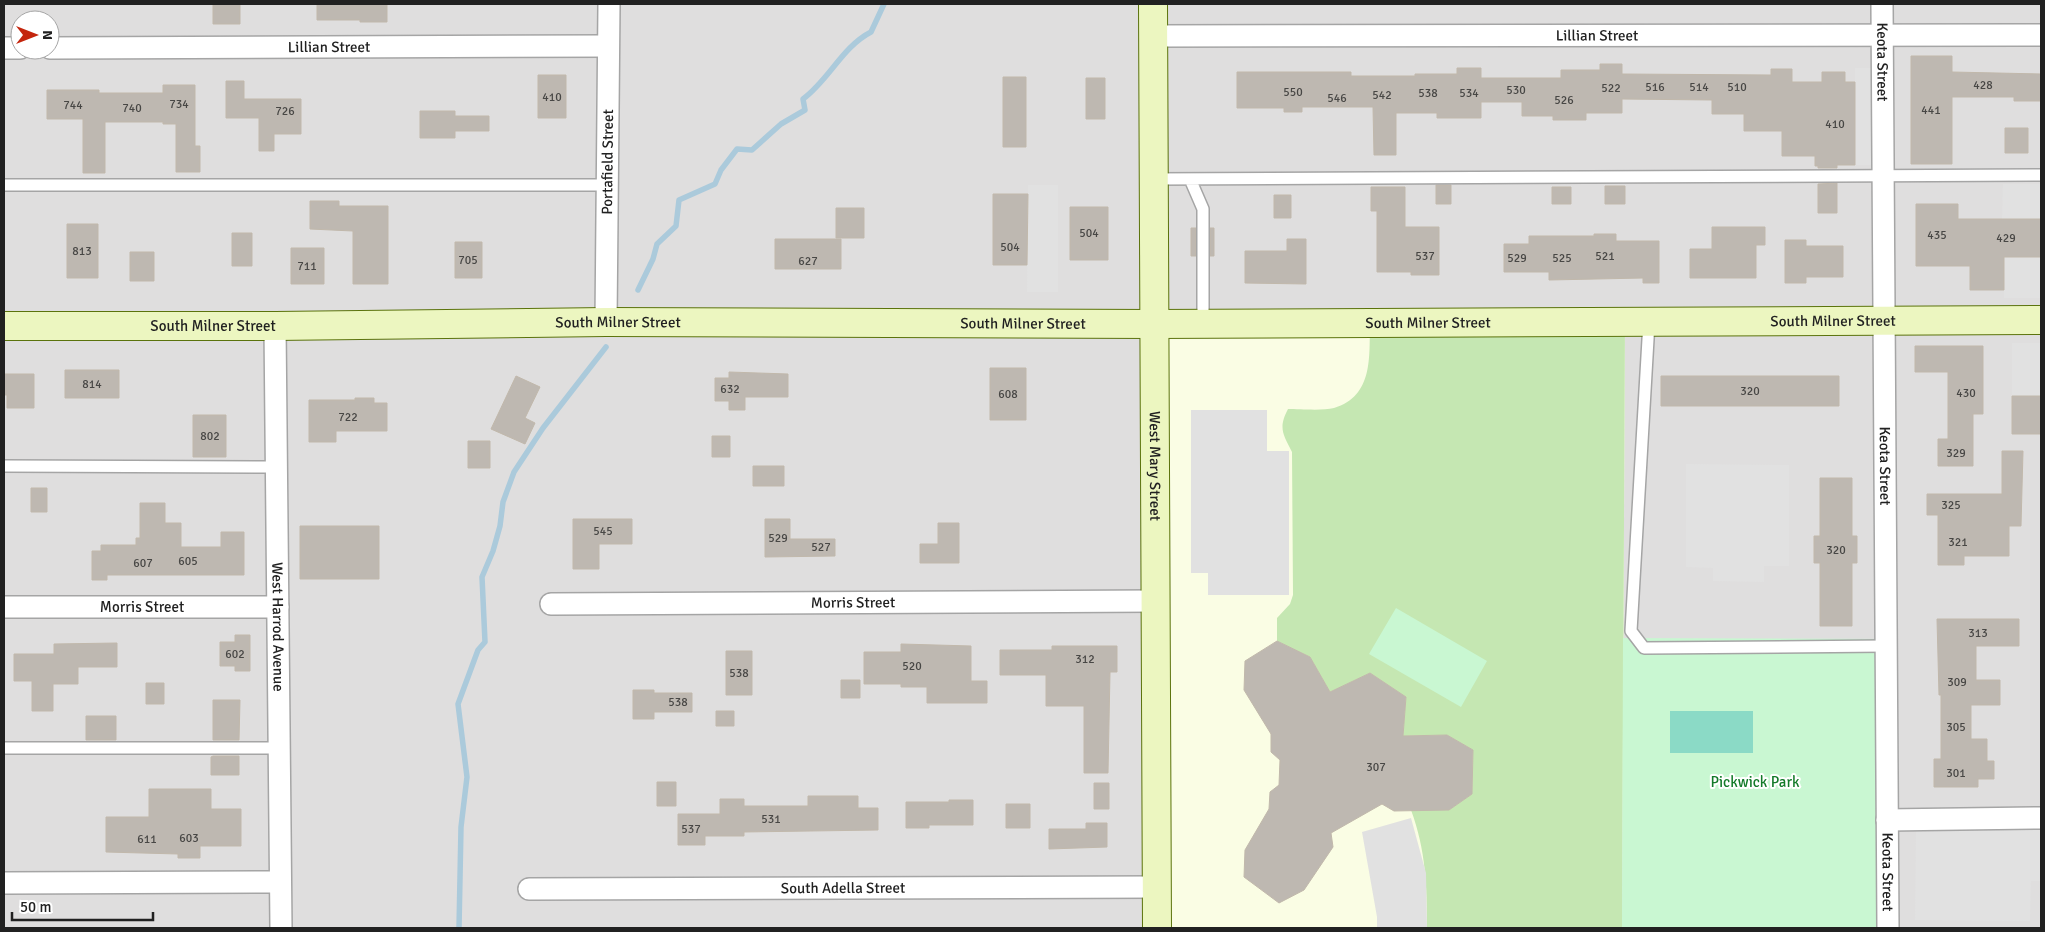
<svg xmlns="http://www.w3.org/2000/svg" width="2045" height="932" font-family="Signika,sans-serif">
<rect width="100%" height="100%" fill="#f0efe8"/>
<path fill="#dfdede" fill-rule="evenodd" d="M4,4H2041V928H4ZM20,20H50V50H20Z"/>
<path fill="#fafde4" d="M1625,322L1622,928H1157L1154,324Z"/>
<path fill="#c5e7b2" d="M1625,322L1622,928H1427C1427,886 1426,851 1411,810H1449L1472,794L1473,750L1447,735L1403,736L1406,697L1370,673L1330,692L1310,657L1277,641V618L1290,604L1293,595L1292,452C1283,434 1278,428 1288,409C1300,409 1322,411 1334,408C1374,396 1369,356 1370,323Z"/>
<path fill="#c9f7d2" d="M1396,608L1487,661L1461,707L1369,654Z
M1623,638L1886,639L1888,928H1622Z"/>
<path fill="#8bdac6" d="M1670,711H1753V753H1670Z"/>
<path fill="#e1e1e1" d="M1855,68H1875L1874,165H1855Z
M2003,184H2041V219H2002Z
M1028,185H1058V292H1027Z
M2004,257H2041V298H2004Z
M2012,343H2041V396H2012Z
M1191,410H1267V451H1289V595H1208V573H1191Z
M1686,464L1789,465V566H1764V582L1713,581V568L1686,567Z
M1411,818L1426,873L1427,928H1377V917L1362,832Z
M1916,828H2041V881H2031L2030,921L1915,920Z"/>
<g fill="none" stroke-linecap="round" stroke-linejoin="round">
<path stroke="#abcadb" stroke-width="5.5" d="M638,290L653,259L657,244L676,226L679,200L715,184L721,170L737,149L752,150L781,124L805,110L803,99C829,80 842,47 871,32L884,4
M459,928L461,827L467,777L458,704L478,650L485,642L482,577L493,551L500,526L503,502L514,472L543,428L606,347"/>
</g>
<path fill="#beb8b1" stroke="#c1b8ab" d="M213,4H240V24H213Z
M317,4H387V22H360V20H317Z
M1911,56H1952V72L2041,74V101H2014V97H1952V164H1911Z
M1600,64H1622V74L1771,75V69H1792V82H1822V72H1845V82H1855V165H1837V168H1818V166H1815V156H1782V131H1744V114H1712V100L1622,99V113H1586V120H1553V116H1522V102H1481V118H1437V113H1396V155H1374L1373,107H1302V112H1284V108H1237V72H1351V76H1415V74H1457V68H1481V78H1561V70H1600Z
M538,75H566V118H538Z
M1003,77H1026V147H1003Z
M1086,78H1105V119H1086Z
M226,81H244V99H301V134H274V151H259V118H226Z
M163,85H195V146H200V172H176V124H163V122H105V173H83V119H47V90H99V93H163Z
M420,111H455V116H489V131H455V138H420Z
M2005,128H2028V153H2005Z
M1837,183V213H1818V184Z
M1436,185H1451V204H1436Z
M1605,186H1625V204H1605Z
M1371,187H1405V227H1439V275H1411V272H1377V211H1371Z
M1552,187H1571V204H1552Z
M993,194H1028L1027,265H993Z
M1274,195H1291V218H1274Z
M310,201H339V206H388V284H353V231L310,229Z
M1916,204H1958V219H2041V257H2004V290H1970V266H1916Z
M1070,207H1108V260H1070Z
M836,208H864V238H836Z
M67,224H98V278H67Z
M1712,227H1765V245H1756V278H1690V249H1712Z
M1191,228H1196V256H1191Z
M1210,228H1214V256H1210Z
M232,233H252V266H232Z
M1594,234H1616V241H1659V283H1643V278L1549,280V272H1504V244H1529V236H1594Z
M775,239H841V269H775Z
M1287,239H1306V284L1245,283V251H1287Z
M1785,240H1806V246H1843V277H1806V283H1785Z
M455,242H482V278H455Z
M291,248H324V284H291Z
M130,252H154V281H130Z
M1915,346H1983V414H1973V466H1938V439H1948V372H1915Z
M990,368H1026V420H990Z
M65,370H119V398H65Z
M729,372L788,374V397H745V410H729V401H715V378H729Z
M4,374H34V408H7V395H4Z
M516,376L540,387L525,418L535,423L525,444L491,429Z
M1661,376H1839V406H1661Z
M2012,396H2041V434H2012Z
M355,398H374V403H387V431H336V442H309V400H355Z
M193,415H226V457H193Z
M712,436H730V457H712Z
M468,441H490V468H468Z
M2002,451H2023L2021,526H2009V556H1964V565H1938V515H1927V494H2002Z
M753,466H784V486H753Z
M1820,478H1852V536H1857V563H1852V626H1820V563H1814V536H1820Z
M31,488H47V512H31Z
M140,503H165V523H181V547H221V532H244V575H107V580H92V551H101V545H136V538H140Z
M573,519H632V544H599V569H573Z
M765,519H790V539H835V556L765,557Z
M938,523H959V563H920V544H938Z
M300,526H379V579H300Z
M1937,619H2019V646H1976V680H2000V705H1971V739H1987V761H1994V779H1978V787H1934V759H1941V695H1939Z
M235,635H250V671H235V666H220V642H235Z
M1277,641L1310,657L1330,692L1370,673L1406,697L1403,736L1447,735L1473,750L1472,794L1449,810L1394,811L1382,804L1331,833L1333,847L1304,890L1279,903L1244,877L1245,850L1269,809L1270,792L1279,785L1280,760L1271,752V734L1244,690L1245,661Z
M117,643V667H78V684H53V711H32V681H14V654H54V644Z
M901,644L971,646V681H987V703H927V687H901V684H864V652H901Z
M1052,646H1117V672H1110L1108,773H1084V706H1046V675H1000V650H1052Z
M726,651H752V695H726Z
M841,680H860V698H841Z
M146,683H164V704H146Z
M633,690H654V693H692V712H654V719H633Z
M213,700H240L239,740H213Z
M716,711H734V726H716Z
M86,716H116V740H86Z
M213,756H239V775H211V757Z
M657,782H676V806H657Z
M1094,783H1109V809H1094Z
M149,789H211V809H241V846H200V858H178V854L106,852V817H149Z
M808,796H858V808H878V830L744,832V836H705V845H678V814H720V799H744V806H808Z
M949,800H973V825H929V828H906V802H949Z
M1006,804H1030V828H1006Z
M1086,823H1107V847L1049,849V829H1086Z"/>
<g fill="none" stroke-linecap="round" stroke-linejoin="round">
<g stroke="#a5a5a5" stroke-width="14">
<path id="lane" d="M1154,179L2041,175
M1190,179L1203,209V324
M4,185H607
M1649,322L1631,631L1644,648L1886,646
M4,466L276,467
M4,748H279"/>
</g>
<g stroke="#a5a5a5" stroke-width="24">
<g id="street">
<path id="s1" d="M1882,4L1888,928"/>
<path id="s2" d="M1153,36L2041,35"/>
<path d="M4,48H20"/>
<path id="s3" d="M50,48L608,46"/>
<path id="s4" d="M606,322L609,4"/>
<path id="s5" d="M275,326L281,928"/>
<path id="s6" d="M551,604L1156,601"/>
<path id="s7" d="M4,607H278"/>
<path d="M1887,820L2041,818"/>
<path d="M4,883L280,882"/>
<path id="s8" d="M529,889L1157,887"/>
</g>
</g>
<g stroke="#5b730c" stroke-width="30">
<g id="secondary">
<path id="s9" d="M1153,4L1157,928"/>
<path id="s10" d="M4,326H275L606,322L1154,324L2041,320"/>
</g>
</g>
<use href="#lane" stroke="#fff" stroke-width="11"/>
<use href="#street" stroke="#fff" stroke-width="21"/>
<use href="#secondary" stroke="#ecf6c0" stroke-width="28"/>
</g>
<g text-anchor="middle" stroke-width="4" stroke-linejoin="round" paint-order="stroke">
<g font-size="12" fill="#484745">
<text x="1983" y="89">428</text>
<text x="1655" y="91">516</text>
<text x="1699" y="91">514</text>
<text x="1737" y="91">510</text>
<text x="1611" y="92">522</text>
<text x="1516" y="94">530</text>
<text x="1293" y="96">550</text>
<text x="1428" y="97">538</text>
<text x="1469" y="97">534</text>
<text x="1382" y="99">542</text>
<text x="552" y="101">410</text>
<text x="1337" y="102">546</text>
<text x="1564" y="104">526</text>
<text x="179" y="108">734</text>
<text x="73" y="109">744</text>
<text x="132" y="112">740</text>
<text x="1931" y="114">441</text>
<text x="285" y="115">726</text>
<text x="1835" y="128">410</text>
<text x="1089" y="237">504</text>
<text x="1937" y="239">435</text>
<text x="2006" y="242">429</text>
<text x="1010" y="251">504</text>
<text x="82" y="255">813</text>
<text x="1425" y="260">537</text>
<text x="1605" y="260">521</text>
<text x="1517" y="262">529</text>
<text x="1562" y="262">525</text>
<text x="468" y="264">705</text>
<text x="808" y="265">627</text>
<text x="307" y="270">711</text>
<text x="92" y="388">814</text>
<text x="730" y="393">632</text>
<text x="1750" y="395">320</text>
<text x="1966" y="397">430</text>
<text x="1008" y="398">608</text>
<text x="348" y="421">722</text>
<text x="210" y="440">802</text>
<text x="1956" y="457">329</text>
<text x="1951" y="509">325</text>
<text x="603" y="535">545</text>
<text x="778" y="542">529</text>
<text x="1958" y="546">321</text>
<text x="821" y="551">527</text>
<text x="1836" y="554">320</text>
<text x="188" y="565">605</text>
<text x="143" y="567">607</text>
<text x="1978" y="637">313</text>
<text x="235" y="658">602</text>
<text x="1085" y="663">312</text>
<text x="912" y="670">520</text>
<text x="739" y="677">538</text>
<text x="1957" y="686">309</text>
<text x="678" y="706">538</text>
<text x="1956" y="731">305</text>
<text x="1376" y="771">307</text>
<text x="1956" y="777">301</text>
<text x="771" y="823">531</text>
<text x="691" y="833">537</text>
<text x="189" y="842">603</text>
<text x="147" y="843">611</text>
</g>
<g font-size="15" fill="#212121" stroke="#fff">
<text dy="5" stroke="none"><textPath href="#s2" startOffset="444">Lillian Street</textPath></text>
<text dy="5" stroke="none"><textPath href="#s3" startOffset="279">Lillian Street</textPath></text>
<text dy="5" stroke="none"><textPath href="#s1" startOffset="58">Keota Street</textPath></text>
<text dy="5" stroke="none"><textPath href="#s4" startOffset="160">Portafield Street</textPath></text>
<text dy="5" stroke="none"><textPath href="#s10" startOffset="1829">South Milner Street</textPath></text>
<text dy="5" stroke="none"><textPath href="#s10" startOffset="614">South Milner Street</textPath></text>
<text dy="5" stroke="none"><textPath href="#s10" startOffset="1019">South Milner Street</textPath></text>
<text dy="5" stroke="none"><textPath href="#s10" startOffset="1424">South Milner Street</textPath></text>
<text dy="5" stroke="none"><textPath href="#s10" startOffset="209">South Milner Street</textPath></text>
<text dy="5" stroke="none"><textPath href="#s9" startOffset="462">West Mary Street</textPath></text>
<text dy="5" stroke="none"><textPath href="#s1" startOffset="462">Keota Street</textPath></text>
<text dy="5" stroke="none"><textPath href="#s6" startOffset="302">Morris Street</textPath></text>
<text dy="5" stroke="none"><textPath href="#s7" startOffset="138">Morris Street</textPath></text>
<text dy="5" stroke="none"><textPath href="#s5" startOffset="301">West Harrod Avenue</textPath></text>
<text dy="5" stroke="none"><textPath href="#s1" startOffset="868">Keota Street</textPath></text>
<text dy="5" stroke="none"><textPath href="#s8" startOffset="314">South Adella Street</textPath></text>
</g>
<g font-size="15" fill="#137a29" stroke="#fff">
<text x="1755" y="787">Pickwick Park</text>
</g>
</g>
<rect width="2045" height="932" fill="none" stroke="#212121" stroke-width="10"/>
<g transform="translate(35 35) rotate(90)"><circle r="24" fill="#ffffff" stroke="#a6a6a6"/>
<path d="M0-4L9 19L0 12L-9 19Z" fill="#c4250d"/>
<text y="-8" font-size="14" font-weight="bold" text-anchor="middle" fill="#212121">N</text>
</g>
<path d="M12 912v8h141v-8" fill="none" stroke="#212121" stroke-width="2.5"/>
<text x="20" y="912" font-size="15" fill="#212121" stroke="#ffffff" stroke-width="4" paint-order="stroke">50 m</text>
</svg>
